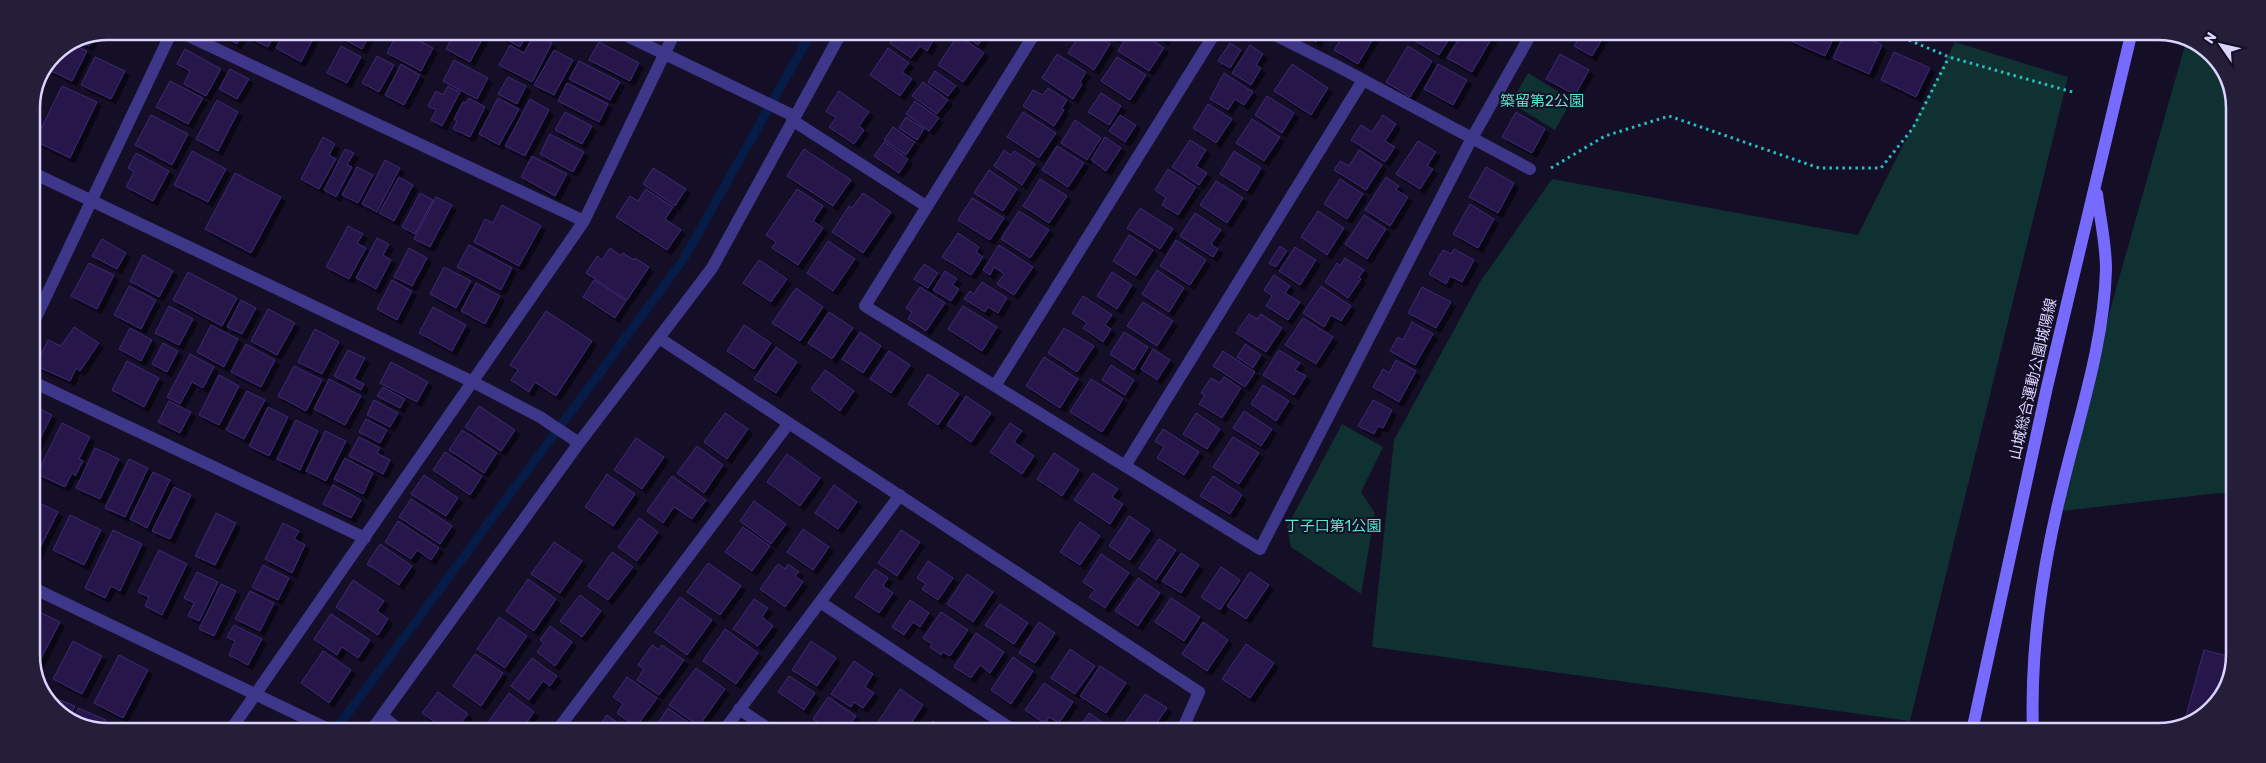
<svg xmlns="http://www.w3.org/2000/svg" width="2266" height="763" font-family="Rubik,'Noto Sans JP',sans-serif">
<defs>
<filter id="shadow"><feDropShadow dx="4.5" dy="4.5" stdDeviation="0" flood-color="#0009"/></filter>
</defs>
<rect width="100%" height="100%" fill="#140e27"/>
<path fill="#103132" d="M2187,38L2219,61L2235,103L2232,495L2219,493L2053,512Z
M1955,42L2068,77L1910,721L1372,647L1394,440L1480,282L1552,179L1858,235Z
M1528,73L1572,100L1555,130L1511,103Z
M1342,424L1383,447L1361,492L1375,513L1361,594L1291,547L1287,527Z"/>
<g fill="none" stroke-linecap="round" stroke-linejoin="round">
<path stroke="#071b47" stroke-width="9" d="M337,728L683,260L811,33"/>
</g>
<path fill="#251949" stroke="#3d2977" filter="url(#shadow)" d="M214,31L244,32L237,44Z
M251,32H276L268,47L248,37Z
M285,32H309L315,35L301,62L276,48Z
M340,32H371L362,49L338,36Z
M398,32H403L433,48L421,71L387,53Z
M455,32H486L470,62L446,49Z
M493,32H528L520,47Z
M897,33H922L933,41L927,51L920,46L911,58L890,43Z
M961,33H986L978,45Z
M1081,33H1093L1110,44L1094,70L1068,53Z
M1105,33H1118L1114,39Z
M1129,33H1141L1164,48L1149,71L1118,51Z
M1152,33H1168L1164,41Z
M534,34L552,43L532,82L499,65L510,45L524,53Z
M1302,34H1321L1316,42Z
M1344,34H1376L1358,64L1334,50Z
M1419,34H1452L1439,55L1415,41Z
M1462,34H1490L1493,36L1472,72L1447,58Z
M1581,34H1605L1592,56L1574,46Z
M1792,34L1835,35L1825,56L1789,40Z
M958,35L984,53L963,82L938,65Z
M1844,35H1860L1882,45L1869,74L1833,58Z
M93,38L89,46L81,43Z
M599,42L639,63L630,81L589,60Z
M1230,43L1241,50L1230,68L1218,61Z
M74,45L87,51L72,81L47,69L54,54Z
M1250,45L1263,54L1256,65L1261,68L1251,85L1232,73Z
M341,46L361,57L347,83L327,73Z
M1408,46L1432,61L1410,97L1386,82Z
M888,48L909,63L902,72L912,79L900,96L870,75Z
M185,49L221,69L206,96L184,84L190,71L177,64Z
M554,50L573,60L554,95L534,85Z
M1894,52L1930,68L1916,97L1881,80Z
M1057,54L1086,72L1080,82L1082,84L1073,99L1042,78Z
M1560,54L1589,70L1575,95L1546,79Z
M377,56L394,65L379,92L362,83Z
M95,57L125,71L111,99L81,85Z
M1117,57L1146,75L1130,100L1101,81Z
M454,60L488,78L477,99L443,81Z
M579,61L620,82L610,100L569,79Z
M401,64L420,75L404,105L385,95Z
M1292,64L1328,88L1311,115L1274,91Z
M1438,64L1467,80L1453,105L1424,89Z
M230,69L249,79L237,99L219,89Z
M935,71L956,86L948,96L928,82Z
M1224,73L1253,92L1244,105L1235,99L1228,110L1210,99Z
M508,77L526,86L517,104L498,94Z
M170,81L203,98L188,124L156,107Z
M923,82L948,100L937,114L912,96Z
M567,83L608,104L599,122L558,101Z
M62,86L97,102L70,158L35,141Z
M448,86L460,92L442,126L431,120L436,110L428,106L436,91L443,95Z
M1048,88L1067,100L1062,108L1064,110L1054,126L1023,106L1033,90L1043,95Z
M839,91L869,112L859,126L864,130L854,144L829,127L836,118L826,111Z
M1101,93L1121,106L1109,125L1088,112Z
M1267,96L1294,113L1282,133L1255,115Z
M469,98L485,107L470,137L453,129L457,121L454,119L463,102L466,103Z
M498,98L519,109L499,145L479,134Z
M530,99L549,110L525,156L505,146Z
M217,100L238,112L218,151L196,139Z
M915,101L939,118L929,131L906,114Z
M1208,104L1232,119L1216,143L1193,128Z
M565,112L592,126L582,144L555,130Z
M1023,112L1056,133L1039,158L1007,137Z
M1516,112L1545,129L1532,153L1502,137Z
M151,115L188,134L172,165L135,145Z
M1120,115L1136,125L1125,142L1109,131Z
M1383,115L1396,124L1385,141L1395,147L1385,162L1351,140L1361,125L1372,132Z
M906,117L924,129L917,140L899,128Z
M1252,119L1280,137L1264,161L1236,143Z
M1075,120L1101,138L1087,160L1061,143Z
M893,127L915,142L906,155L884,140Z
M550,134L584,152L573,172L540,154Z
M323,137L335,144L329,155L336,159L319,189L301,179Z
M1105,137L1121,148L1106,171L1091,160Z
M1190,140L1206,150L1196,166L1207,173L1199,185L1172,167Z
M1418,141L1436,152L1427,166L1433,169L1420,189L1396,174Z
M884,142L908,159L899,173L874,156Z
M1057,146L1084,163L1068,187L1042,170Z
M345,149L354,153L347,165L352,167L336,197L324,190Z
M804,149L851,180L833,206L787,176Z
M1004,150L1011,155L1014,151L1035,164L1022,185L994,166Z
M1359,150L1382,165L1366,190L1334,170L1340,161L1349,166Z
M192,151L226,169L208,202L174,185Z
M1234,151L1261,168L1247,191L1220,174Z
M136,153L169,171L153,201L126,187L134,172L128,168Z
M532,156L567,174L555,196L521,177Z
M385,160L400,168L377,212L362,204Z
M357,167L373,175L358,203L342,195Z
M1486,167L1514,183L1498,213L1469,197Z
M653,168L686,189L675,206L643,184Z
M1168,169L1196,187L1178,215L1162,205L1166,198L1155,190Z
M989,170L1017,189L1003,211L974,193Z
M235,173L281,197L251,253L205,229Z
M399,177L413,185L394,221L379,213Z
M1386,177L1399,186L1396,190L1408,197L1390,226L1365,210Z
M1040,179L1067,196L1049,223L1023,206Z
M1340,179L1363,194L1347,219L1324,204Z
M1216,181L1243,198L1227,223L1200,205Z
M646,189L673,207L665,219L681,230L667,250L616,217L630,196L638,201Z
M797,189L823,206L813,221L823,228L798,265L772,248L776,242L766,235Z
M420,193L433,200L415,234L402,227Z
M863,193L891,212L863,253L832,232L849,206L852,208Z
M436,197L452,205L430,247L414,239Z
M972,198L1004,218L990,240L958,220Z
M1470,204L1494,219L1478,248L1453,234Z
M502,205L541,226L519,266L474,242L485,219L493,223Z
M1140,208L1173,229L1160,249L1127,228Z
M1019,211L1049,230L1030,258L1001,239Z
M1318,211L1344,228L1327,255L1301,237Z
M1195,213L1221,230L1211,244L1218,249L1213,257L1180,236Z
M1364,215L1386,229L1367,259L1345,244Z
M348,226L363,234L357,243L366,248L349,279L326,267Z
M958,233L979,247L976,252L983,257L971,275L942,257Z
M1129,235L1153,250L1136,276L1113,261Z
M377,238L389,244L383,255L391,260L376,289L356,278Z
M102,239L126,253L117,269L92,256Z
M1176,240L1206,260L1190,285L1160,266Z
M828,241L855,259L833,291L807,273Z
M469,245L512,268L501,290L457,267Z
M999,245L1033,267L1014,295L997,284L1004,274L994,267L990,275L983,270Z
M1280,246L1287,251L1276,267L1269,263Z
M1295,247L1316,260L1300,285L1279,271Z
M409,248L427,258L412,286L394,277Z
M610,248L621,256L623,253L634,260L635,258L649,267L627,300L586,273L597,256L602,260Z
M1454,249L1474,260L1462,282L1450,276L1446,284L1429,274L1443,250L1451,254Z
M143,255L173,271L159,297L130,281Z
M1345,258L1364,270L1359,277L1361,279L1348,298L1325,282L1337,263L1340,266Z
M759,260L787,279L771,302L743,283Z
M89,263L114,275L97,309L71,296Z
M924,264L938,273L928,288L914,279Z
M444,267L471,281L456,308L430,294Z
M1157,270L1184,288L1169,312L1142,294Z
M945,271L957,279L952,285L959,289L951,301L933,290Z
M188,272L237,298L222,326L173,300Z
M1112,272L1132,285L1117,309L1097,296Z
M1274,275L1290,286L1285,293L1300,302L1288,320L1266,306L1272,296L1264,290Z
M392,280L412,291L397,320L377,309Z
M594,280L626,301L615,318L583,297Z
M982,282L1007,298L998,313L988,307L985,312L964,299L970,291L974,294Z
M476,283L500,296L485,324L461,311Z
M129,286L156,300L141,329L114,315Z
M1321,286L1351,306L1341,321L1331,315L1324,327L1303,313Z
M920,287L945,303L926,331L908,319L912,312L906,308Z
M1422,287L1451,302L1436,328L1408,313Z
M796,288L823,307L800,341L772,323Z
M1083,296L1112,315L1105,325L1111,329L1103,342L1083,328L1087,323L1072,313Z
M241,300L256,308L242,334L227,327Z
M1143,302L1173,321L1157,346L1127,326Z
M169,306L193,319L179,345L155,333Z
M963,306L997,327L982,351L948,329Z
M433,307L466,325L452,351L419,333Z
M268,309L295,323L277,355L251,341Z
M546,311L592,341L556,396L535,382L529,392L511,380L518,370L510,365Z
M829,312L853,328L832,359L808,343Z
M1249,314L1257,319L1261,314L1282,328L1266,352L1236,333Z
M1303,318L1333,337L1316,364L1285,345Z
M1412,322L1433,334L1415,365L1390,351L1398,337L1403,340Z
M211,325L238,339L224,367L197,352Z
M744,325L771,343L754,369L727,351Z
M74,327L99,343L80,371L76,368L70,381L36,366L48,340L61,346Z
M130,328L152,340L141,361L119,349Z
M1064,328L1094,346L1077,372L1048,353Z
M315,329L339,342L322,374L298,362Z
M860,332L881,346L863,373L842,359Z
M1124,332L1148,347L1134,370L1110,354Z
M163,343L178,351L167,372L152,364Z
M246,344L275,360L261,387L231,372Z
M1245,344L1261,355L1253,368L1237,357Z
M776,347L797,362L776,393L754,379Z
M1153,349L1170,360L1157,380L1141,369Z
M348,350L365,358L354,379L364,384L361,390L334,376Z
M1279,350L1300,363L1295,370L1306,376L1294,395L1263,375Z
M889,351L910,365L891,393L870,379Z
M1223,351L1255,372L1245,387L1213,366Z
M190,354L214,367L203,388L192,382L180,404L167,397Z
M1044,357L1078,379L1060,408L1026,386Z
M1396,360L1416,371L1399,402L1373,387L1383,369L1389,373Z
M127,361L159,378L144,407L112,390Z
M391,362L428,382L417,402L380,383Z
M1111,365L1134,380L1125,395L1102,380Z
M294,366L322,380L306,411L278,396Z
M825,370L854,391L840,411L811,389Z
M928,374L959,394L938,425L908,404Z
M219,375L239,386L219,425L199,415Z
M1224,377L1241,388L1222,418L1199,404L1205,395L1201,393L1211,378L1220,383Z
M329,379L361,396L345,425L314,409Z
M1091,379L1123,399L1102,432L1070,412Z
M1263,385L1289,401L1276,421L1251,404Z
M383,387L405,399L400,408L377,396Z
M247,391L265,400L244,439L226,430Z
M966,396L991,413L971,442L947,425Z
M374,400L398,413L390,427L367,415Z
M1373,400L1392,410L1383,428L1378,426L1374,434L1358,426Z
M169,401L191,412L180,433L158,422Z
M31,405L52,415L34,451L31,449Z
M479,406L515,430L501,451L465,427Z
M268,407L288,417L269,456L249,446Z
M1244,411L1272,429L1261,446L1233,428Z
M725,413L748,429L727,459L704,442Z
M1196,413L1220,429L1207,449L1183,434Z
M366,419L387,430L380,443L359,432Z
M296,420L318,431L300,470L277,459Z
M62,423L90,437L79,459L83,461L75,476L72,473L65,487L37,474Z
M1010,423L1022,431L1014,442L1034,456L1022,474L990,452Z
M1163,429L1199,452L1184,475L1157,458L1164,447L1155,441Z
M462,430L497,453L484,473L449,450Z
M325,431L346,441L326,481L306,471Z
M359,437L380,448L377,453L390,460L383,474L349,456Z
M1233,437L1259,453L1239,484L1213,467Z
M636,438L664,457L642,489L614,470Z
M697,446L723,465L704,493L677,473Z
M95,448L119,459L100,499L76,488Z
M445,452L482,476L470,495L433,470Z
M1054,453L1079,470L1062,496L1037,479Z
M787,454L820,478L800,506L767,482Z
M345,458L373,473L363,494L334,479Z
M129,459L148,468L125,517L105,508Z
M153,472L170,480L147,528L130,519Z
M1093,473L1118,489L1112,497L1123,504L1110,524L1074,500Z
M607,474L635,494L613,526L585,507Z
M424,475L458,498L446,516L411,494Z
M672,476L706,500L692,519L674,507L663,523L647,511Z
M1213,476L1242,495L1230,514L1200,496Z
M333,485L361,500L351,518L323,504Z
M834,485L857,502L838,529L815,513Z
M174,487L191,495L170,539L152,531Z
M31,499L58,512L34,560L31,559Z
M411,499L452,526L440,544L399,517Z
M754,501L786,524L771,544L740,521Z
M216,513L236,523L215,565L195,556Z
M70,515L101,530L84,565L53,550Z
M1129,516L1150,530L1130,560L1109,546Z
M639,518L658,532L637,561L618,547Z
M398,521L439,548L431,560L417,550L411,559L385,542Z
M1080,522L1100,536L1080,565L1060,552Z
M283,523L299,531L294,539L305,545L292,573L265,559Z
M743,527L770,546L752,571L725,552Z
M803,529L829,547L813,570L787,552Z
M113,530L142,544L120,591L111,586L105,598L85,588Z
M901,530L920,542L897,576L878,563Z
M1159,539L1176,550L1156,580L1139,568Z
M554,542L582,561L560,593L531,574Z
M380,544L412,566L399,585L367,564Z
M159,550L187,564L162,615L145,606L149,597L138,592Z
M612,552L633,567L608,600L588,586Z
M1181,553L1199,565L1181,593L1162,581Z
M1101,554L1129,573L1105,608L1089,597L1095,590L1083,582Z
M928,561L953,578L938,600L922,589L926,584L917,578Z
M708,563L741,586L720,615L687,592Z
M778,564L785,569L788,564L799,572L795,576L803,582L785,607L760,589Z
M263,565L289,578L278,600L252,587Z
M1221,567L1240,580L1220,610L1201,597Z
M875,569L888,578L883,586L893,593L879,613L855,597Z
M197,572L218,582L199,621L188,616L194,603L184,598Z
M1250,572L1269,585L1246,619L1227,606Z
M967,574L993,592L973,622L947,604Z
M1138,578L1160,593L1138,626L1115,611Z
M528,579L556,599L534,631L506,611Z
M353,580L384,601L377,611L388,619L378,635L336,607Z
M221,584L236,591L214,636L199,629Z
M250,591L274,603L260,631L235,619Z
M580,595L601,611L582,637L560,621Z
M680,597L712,620L687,655L655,632Z
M1171,598L1200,617L1184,641L1155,622Z
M754,599L768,608L762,617L773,626L758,646L733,629Z
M910,600L929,613L920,627L913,622L904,635L892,627Z
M1000,604L1028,623L1014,644L985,625Z
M31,608L60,622L35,670L31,660Z
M941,612L968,630L950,656L943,652L941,655L930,647L932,644L923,638Z
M331,614L370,640L358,658L342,647L337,655L314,639Z
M499,617L527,636L505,668L477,649Z
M1039,622L1055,633L1035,663L1019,653Z
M1203,622L1228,640L1207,671L1182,654Z
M234,625L262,639L248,665L229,655L235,641L227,637Z
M550,626L572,642L555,666L537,652L544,643L540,640Z
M725,629L758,653L736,684L703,661Z
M976,633L1004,652L990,673L980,665L971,678L954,667Z
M73,641L102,656L82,694L53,679Z
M811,641L836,658L817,686L792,670Z
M1246,644L1274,663L1250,698L1222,679Z
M652,645L659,650L662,645L684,660L659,695L637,680L644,669L638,665Z
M1070,649L1095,666L1075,694L1051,678Z
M2204,650L2231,657V679L2204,716L2184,723Z
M323,651L351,670L329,703L301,683Z
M475,654L503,673L481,706L453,686Z
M119,655L148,670L123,718L94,703Z
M1013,657L1033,671L1011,704L991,690Z
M532,658L557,676L550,686L543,681L529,700L511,686Z
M854,661L873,674L865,687L874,693L863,708L854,702L851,707L831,694Z
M1100,666L1126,683L1106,713L1080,696Z
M696,668L725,689L699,726L669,705Z
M789,676L815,693L804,710L778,692Z
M627,677L657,698L636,727L617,713L623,704L613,697Z
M1044,683L1073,702L1059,723L1049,717L1045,724L1025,710Z
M900,689L923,705L907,729H883L876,725Z
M438,692L468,714L457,728H444L422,713Z
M509,693L534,712L522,729H500L489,721Z
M1145,694L1167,708L1152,730H1136L1125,723Z
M47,695L75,706L70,718L47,702Z
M828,697L856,716L847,729H828L813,719Z
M78,708L106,720L103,728H84L73,720Z
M668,708L688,722L683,729H654Z
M1089,713L1111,728V730H1078Z
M607,715L625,728L624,729H597Z
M933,721L945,729H928Z"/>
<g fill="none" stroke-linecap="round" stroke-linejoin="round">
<path stroke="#28bfbf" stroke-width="3" stroke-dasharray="2.5 4" stroke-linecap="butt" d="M1897,35L1949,57L2076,93
M1551,168L1605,136L1669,116L1819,168H1881L1913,128L1949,57"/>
<path stroke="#3e3689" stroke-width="12" d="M178,31L584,221
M619,32L794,116
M1035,33L865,306L1260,549L1472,138L1531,34
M1271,33L1337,66L1530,169
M792,120L926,206
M31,172L473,382L540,417L579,443
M31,328L172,31
M659,338L1199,692L1182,730
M31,381L365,538
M995,386L1215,33
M1125,466L1363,80
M31,587L326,728
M820,602L1013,730
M739,709L769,729
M382,716L397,728
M232,728L584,221L675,32
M373,728L579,443L712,268L841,33
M558,729L789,423
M725,729L900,495"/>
<path stroke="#776bff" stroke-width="12" d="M1972,731L2047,387L2131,35
M2033,732C2030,649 2042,568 2062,488C2079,416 2104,344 2106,269C2106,244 2100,218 2097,194"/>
</g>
<g text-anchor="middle" stroke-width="4" stroke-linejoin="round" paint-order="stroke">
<g font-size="15" fill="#58e7cb" stroke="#140e27">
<text x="1542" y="106">築留第2公園</text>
<text x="1333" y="531">丁子口第1公園</text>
</g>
<g font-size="15" fill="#dbd4ff" stroke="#140e27">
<text transform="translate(2033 379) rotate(-77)" y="5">山城総合運動公園城陽線</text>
</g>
</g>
<path d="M0 0H2266V763H0ZM108 40H2158A68 68 0 0 1 2226 108V655A68 68 0 0 1 2158 723H108A68 68 0 0 1 40 655V108A68 68 0 0 1 108 40Z" fill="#241e38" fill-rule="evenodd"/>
<path fill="none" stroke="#dbd4ff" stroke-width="2.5" d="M108 40H2158A68 68 0 0 1 2226 108V655A68 68 0 0 1 2158 723H108A68 68 0 0 1 40 655V108A68 68 0 0 1 108 40Z"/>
<g transform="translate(2221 45) rotate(304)" stroke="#140e27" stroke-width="4" paint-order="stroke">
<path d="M0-4L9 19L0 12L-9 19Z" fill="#dbd4ff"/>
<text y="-8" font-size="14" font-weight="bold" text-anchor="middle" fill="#dbd4ff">N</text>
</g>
</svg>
